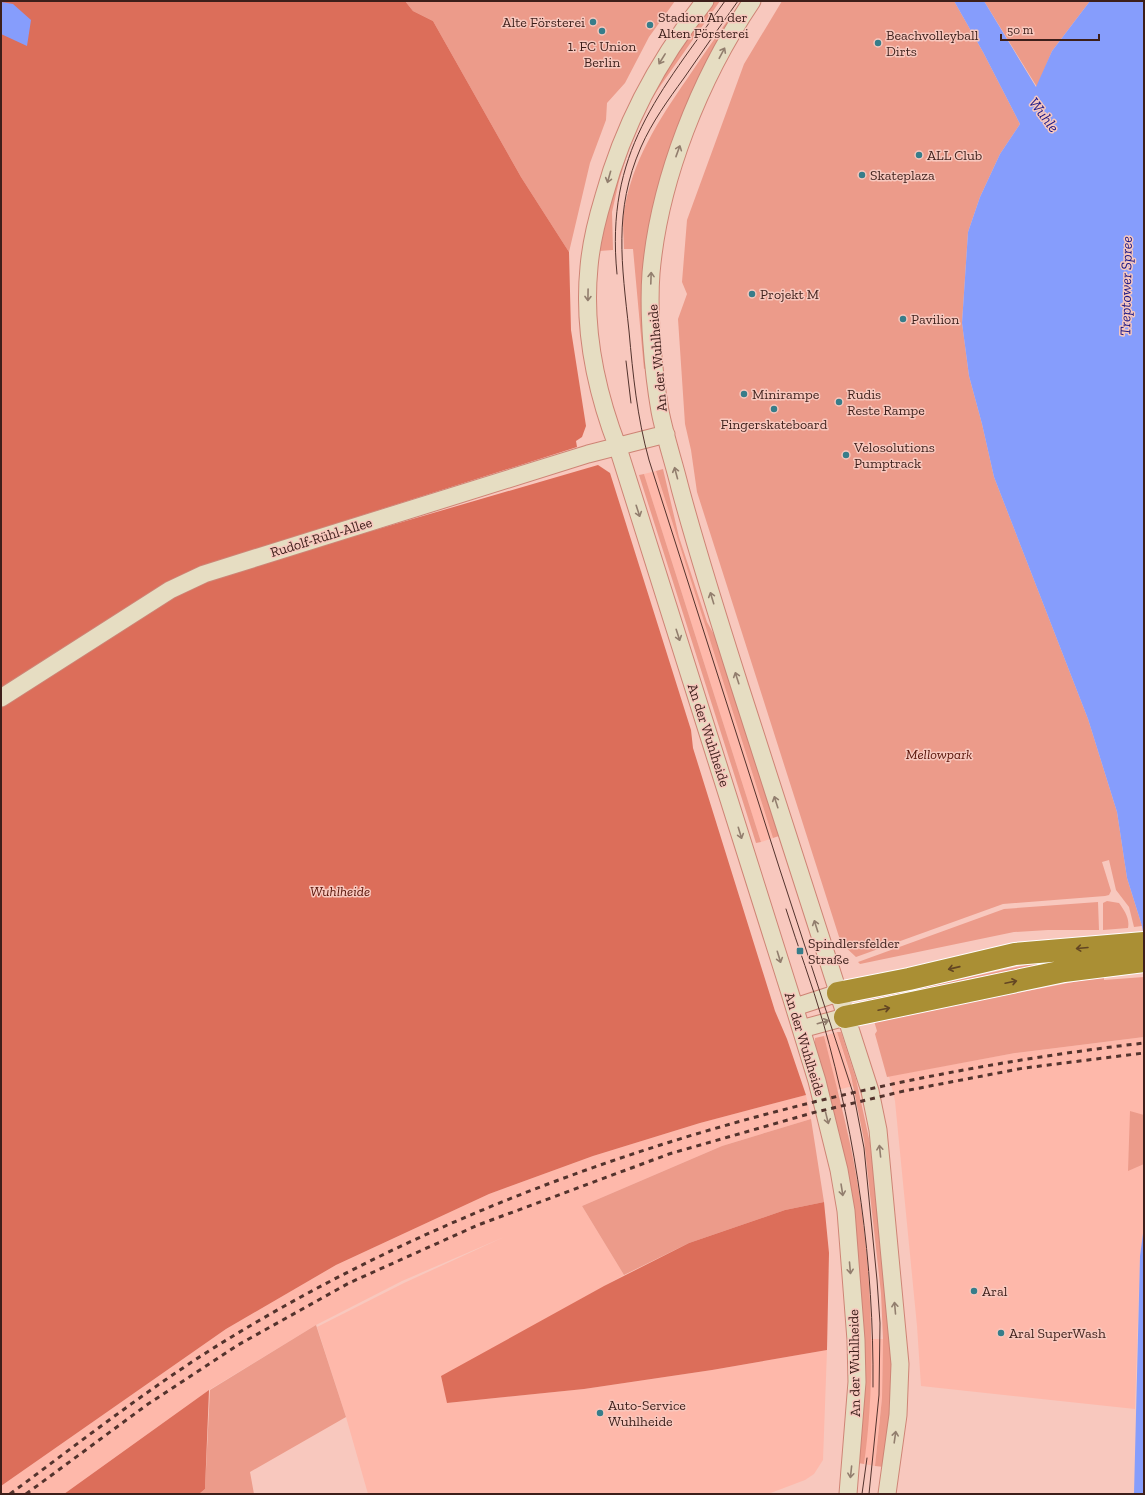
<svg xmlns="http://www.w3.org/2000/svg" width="1145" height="1495" font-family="'Zilla Slab',serif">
<rect width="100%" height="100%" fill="#f8c8be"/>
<path fill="#feb8aa" d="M656,471L773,838L761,842L644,474Z
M837,1032L853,1086L837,1090L824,1036Z
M1144,1037V1226L1140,1256L1135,1409L921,1386L917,1326L895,1101L889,1076L1015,1053Z
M806,1095L811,1119L722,1146L582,1206L624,1275L441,1377L448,1403L584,1389L712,1370L827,1350L823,1460L814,1474L805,1480L768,1494H368L346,1417L317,1327L404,1283L504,1237L402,1281L316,1325L209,1390L64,1494H1V1486L226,1329L336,1265L489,1194L593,1156L700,1123Z
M870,1339H883L882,1398L875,1466L864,1464L870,1397Z"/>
<path fill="#ec9b8a" d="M405,1H675L649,37L625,83L607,103L606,120L590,163L569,252L521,177L433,21L413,11Z
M711,1H720L649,102L633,135L619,181L612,212L613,250L599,251L614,182L645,101Z
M782,1H954L983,52L1020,124L1000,154L980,197L968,232L962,323L969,376L982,424L994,477L1088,719L1117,812L1127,878L1142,926L1134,927L1129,907L1116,890L1109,860L1102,862L1111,891L1109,895L1105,896L1003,904L856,957L841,943L697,492L691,450L685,424L678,319L687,294L682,282L687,220L744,64Z
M984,1H1090L1052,51L1037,87Z
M736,9C684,92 648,188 642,286C640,313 644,341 646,368L644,369L633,249H624C624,237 622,224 624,212C632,161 658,121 687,79C703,55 719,32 736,9Z
M663,469L679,537L707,622L718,642L779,836L773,838L656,471Z
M644,474L761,842L756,843L639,475Z
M1107,901L1119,903C1124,910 1130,918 1128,928L1103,930V903Z
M1098,902L1099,930H1048L1014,932L860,964L858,962L1004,909Z
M1092,954L868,1006L866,1000L1040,962Z
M1104,976V980L1144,977V1037L1015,1053L887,1077L875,1034L877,1031L874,1021Z
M837,1032H841L856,1079L870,1143L878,1216L893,1366L892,1407L884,1467L875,1466L882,1398L883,1339L881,1293L864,1140L851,1076Z
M824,1036C833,1073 843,1110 851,1148C871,1244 878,1368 864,1464L858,1463L863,1360L861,1292L854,1211L815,1048V1038Z
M1130,1111L1144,1115V1164L1128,1171Z
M811,1119L824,1202L785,1210L689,1243L624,1275L582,1206L722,1146Z
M316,1325L346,1417L250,1472L254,1494H199L205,1489L210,1390Z"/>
<path fill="#dc6e5a" d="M1,1H405L413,11L433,21L521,177L569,252L571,330L586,426L582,437L576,441L577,447L218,561L1,690Z
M598,465L610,473L691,730L693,748L775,1011L787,1039L806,1095L700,1123L593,1156L489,1194L336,1265L226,1329L1,1486V707L171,598L227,573Z
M824,1202L829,1253L827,1350L712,1370L584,1389L447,1403L441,1376L604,1286L689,1243L785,1210Z
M209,1390L205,1489L199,1494H64Z"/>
<path fill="#869dfc" d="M954,1H984L1036,87L1052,51L1090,1H1144V938L1142,926L1127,878L1117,812L1088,719L994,477L982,424L969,376L962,323L968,232L980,197L1000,154L1020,124L983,52Z
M1,2L13,4L31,20L27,46L1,34Z
M1144,1226V1494H1134L1140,1256Z"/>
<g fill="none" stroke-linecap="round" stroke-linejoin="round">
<g stroke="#ce8475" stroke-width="19">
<path id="secondary" d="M705,1C658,60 624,123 604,196C597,219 591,243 589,267C583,328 596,391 618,448L790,993L817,1081L839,1170L846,1211L856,1340L857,1382L848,1494
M752,1C700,78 659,180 651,273C648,313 653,371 660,411C665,437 674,463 680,488C698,555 719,621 740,687C783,822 826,957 870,1091L878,1130L900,1364L898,1415L887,1494
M1,698L170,590L204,574L588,454L666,434
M795,1007L838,993
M801,1029L845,1017"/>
</g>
<g stroke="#fff" stroke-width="24">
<path id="highway" d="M838,993L909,979L1015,954L1144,943
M845,1017L1064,971L1144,961"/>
</g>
<use href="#secondary" stroke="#e6ddc2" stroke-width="17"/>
<use href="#highway" stroke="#aa8f34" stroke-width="22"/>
<path stroke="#53332d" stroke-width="1" d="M738,1C720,26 702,52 684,78C668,100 652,122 641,147C613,211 622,265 629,331C633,375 637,417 649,460L780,870L854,1096L864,1148L877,1280L880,1323L879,1395L869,1494
M617,274C605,152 659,94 725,1
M626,361L631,403
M786,909C798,947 812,984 823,1022C857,1141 874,1263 873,1387
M862,1494L867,1458"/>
<path stroke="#53332d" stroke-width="3" stroke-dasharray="5 5" stroke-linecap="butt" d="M10,1494C83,1440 155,1383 233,1336C507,1170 828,1080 1144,1043
M26,1494L148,1404L238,1345L349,1283L478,1225L669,1154L812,1113L904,1091L1024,1068L1144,1053"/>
</g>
<defs><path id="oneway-shaft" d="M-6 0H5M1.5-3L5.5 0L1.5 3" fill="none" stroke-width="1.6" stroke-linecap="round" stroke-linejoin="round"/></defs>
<g stroke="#927e6e">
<use href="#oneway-shaft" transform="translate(722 53) rotate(-62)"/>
<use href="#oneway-shaft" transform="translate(662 59) rotate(122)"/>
<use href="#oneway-shaft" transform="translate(678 151) rotate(-70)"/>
<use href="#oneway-shaft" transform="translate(609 177) rotate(106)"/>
<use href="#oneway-shaft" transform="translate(651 278) rotate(-88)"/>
<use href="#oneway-shaft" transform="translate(588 295) rotate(91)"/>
<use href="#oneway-shaft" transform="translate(676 473) rotate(-105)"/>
<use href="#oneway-shaft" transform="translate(638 511) rotate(72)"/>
<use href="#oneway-shaft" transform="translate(712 598) rotate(-107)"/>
<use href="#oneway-shaft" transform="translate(678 635) rotate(72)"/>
<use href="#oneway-shaft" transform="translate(737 678) rotate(-108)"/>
<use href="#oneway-shaft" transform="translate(776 802) rotate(-108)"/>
<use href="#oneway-shaft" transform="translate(740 833) rotate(73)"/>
<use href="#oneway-shaft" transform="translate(816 926) rotate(-108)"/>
<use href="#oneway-shaft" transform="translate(779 957) rotate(73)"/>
<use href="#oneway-shaft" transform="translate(823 1022) rotate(-16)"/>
<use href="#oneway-shaft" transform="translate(827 1118) rotate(76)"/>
<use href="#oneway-shaft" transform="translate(880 1151) rotate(-96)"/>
<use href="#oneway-shaft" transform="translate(842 1190) rotate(81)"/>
<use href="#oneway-shaft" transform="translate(850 1268) rotate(85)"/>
<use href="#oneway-shaft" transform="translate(895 1308) rotate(-95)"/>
<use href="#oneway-shaft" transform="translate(895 1437) rotate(-82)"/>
<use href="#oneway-shaft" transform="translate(851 1472) rotate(96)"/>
</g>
<g stroke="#634623">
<use href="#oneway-shaft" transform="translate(1082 948) rotate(175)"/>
<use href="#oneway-shaft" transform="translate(954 968) rotate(167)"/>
<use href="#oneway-shaft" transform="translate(1011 982) rotate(-12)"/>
<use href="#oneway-shaft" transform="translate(884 1009) rotate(-12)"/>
</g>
<g fill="#377d8a" stroke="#f8c8be" stroke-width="1.5">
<circle cx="593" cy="22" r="4"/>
<circle cx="650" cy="25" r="4"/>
<circle cx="602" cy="31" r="4"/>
<circle cx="878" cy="43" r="4"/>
<circle cx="919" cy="155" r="4"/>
<circle cx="862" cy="175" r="4"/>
<circle cx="752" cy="294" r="4"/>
<circle cx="903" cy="319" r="4"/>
<circle cx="744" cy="394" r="4"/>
<circle cx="839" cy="402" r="4"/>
<circle cx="774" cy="409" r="4"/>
<circle cx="846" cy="455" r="4"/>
<rect x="796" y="947" width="8" height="8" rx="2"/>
<circle cx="974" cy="1291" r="4"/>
<circle cx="1001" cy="1333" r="4"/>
<circle cx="600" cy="1413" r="4"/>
</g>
<g text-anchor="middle" stroke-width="3" stroke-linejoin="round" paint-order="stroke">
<g font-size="14" fill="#3d1f1a" stroke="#f8c8be" text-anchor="start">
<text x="658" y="22">Stadion An der<tspan x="658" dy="16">Alten Försterei</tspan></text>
<text x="585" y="27" text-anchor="end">Alte Försterei</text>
<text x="886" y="40">Beachvolleyball<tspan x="886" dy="16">Dirts</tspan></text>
<text x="602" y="51" text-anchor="middle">1. FC Union<tspan x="602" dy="16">Berlin</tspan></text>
<text x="927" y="160">ALL Club</text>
<text x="870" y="180">Skateplaza</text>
<text x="760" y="299">Projekt M</text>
<text x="911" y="324">Pavilion</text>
<text x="752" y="399">Minirampe</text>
<text x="847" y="399">Rudis<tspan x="847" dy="16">Reste Rampe</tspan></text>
<text x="774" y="429" text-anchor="middle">Fingerskateboard</text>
<text x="854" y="452">Velosolutions<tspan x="854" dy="16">Pumptrack</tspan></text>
<text x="808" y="948">Spindlersfelder<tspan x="808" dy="16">Straße</tspan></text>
<text x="982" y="1296">Aral</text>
<text x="1009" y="1338">Aral SuperWash</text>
<text x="608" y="1410">Auto-Service<tspan x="608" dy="16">Wuhlheide</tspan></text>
</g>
<g font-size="14" fill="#3d1f1a" stroke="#f8c8be">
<text transform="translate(657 358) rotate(-95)" y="5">An der Wuhlheide</text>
<text transform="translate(321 537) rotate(-17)" y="5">Rudolf-Rühl-Allee</text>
<text transform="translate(709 735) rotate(72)" y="5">An der Wuhlheide</text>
<text transform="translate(805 1044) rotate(73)" y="5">An der Wuhlheide</text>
<text transform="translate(854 1363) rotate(-91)" y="5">An der Wuhlheide</text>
</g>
<g font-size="14" font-style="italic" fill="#561106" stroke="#f8c8be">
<text x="939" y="759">Mellowpark</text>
<text x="340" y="896">Wuhlheide</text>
</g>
<g font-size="15" font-style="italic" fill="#1b1785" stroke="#f8c8be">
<text transform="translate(1044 115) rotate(53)" y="5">Wuhle</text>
<text transform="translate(1126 286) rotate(-89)" y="5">Treptower Spree</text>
</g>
</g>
<rect width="1145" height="1495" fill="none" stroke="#3d1f1a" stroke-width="4"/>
<path d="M1001 34v6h98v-6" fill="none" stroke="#3d1f1a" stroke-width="2"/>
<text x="1007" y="34" font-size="12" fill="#3d1f1a" stroke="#f8c8be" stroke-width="3" paint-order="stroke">50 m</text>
</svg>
